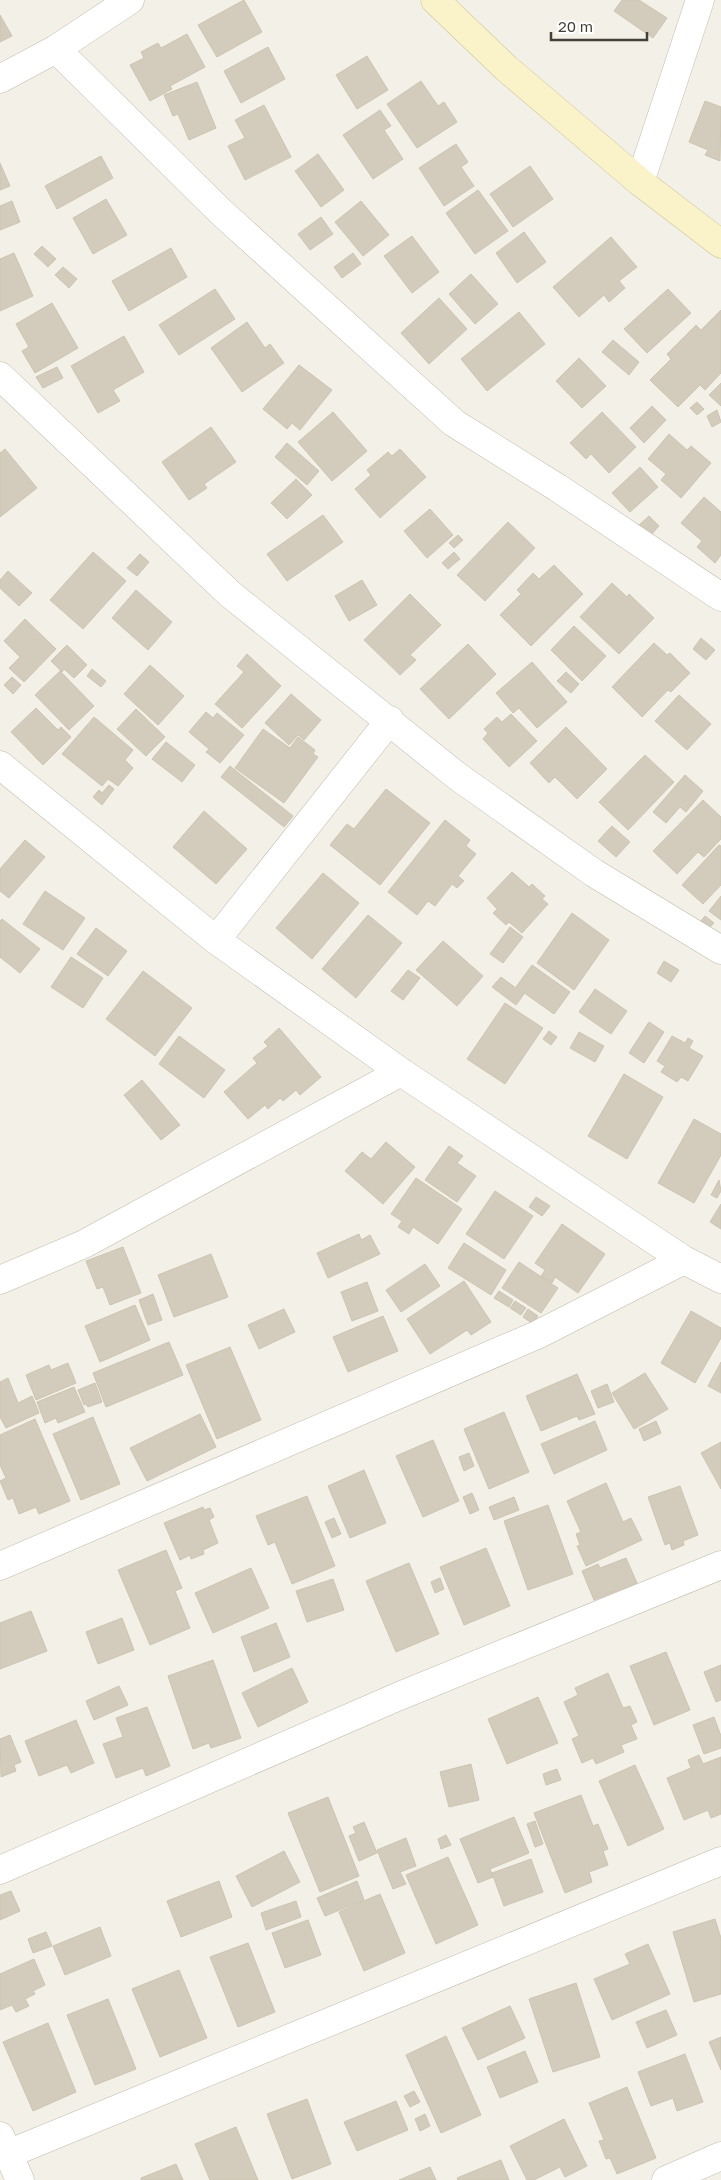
<svg xmlns="http://www.w3.org/2000/svg" width="721" height="2180" font-family="'Golos Text',sans-serif">
<rect width="100%" height="100%" fill="#f2f0e7"/>
<path fill="#d3ccbd" stroke="#cdc4b1" d="M244,0L262,32L217,57L198,25Z
M622,0H639L667,18L653,38L614,11Z
M0,15L12,36L0,42Z
M187,34L205,67L170,86L172,89L150,101L130,65L144,58L141,52L158,43L161,48Z
M268,47L285,79L241,103L224,71Z
M367,56L388,90L357,109L336,75Z
M421,81L438,106L444,102L457,122L417,148L387,104Z
M197,82L216,128L189,140L178,114L173,116L164,95Z
M705,101L721,107L720,161L705,155L708,150L689,142Z
M264,105L291,157L245,180L228,146L245,138L235,120Z
M380,110L391,126L384,130L403,159L373,179L343,135Z
M456,144L468,162L461,167L474,186L444,206L419,168Z
M318,154L344,190L321,207L295,171Z
M101,156L113,178L57,209L45,186Z
M0,163L10,186L0,190Z
M530,166L553,199L513,227L490,194Z
M478,190L508,231L475,254L446,213Z
M106,199L127,235L93,254L73,218Z
M12,201L20,222L0,230V206Z
M361,201L389,235L363,256L335,222Z
M321,217L333,234L310,250L298,234Z
M524,232L546,262L517,283L496,253Z
M412,236L439,272L412,293L384,256Z
M611,237L637,267L619,281L625,288L609,302L604,295L579,317L553,287Z
M42,246L56,259L48,267L34,254Z
M171,248L187,277L129,311L112,281Z
M14,253L33,296L0,311V259Z
M353,253L361,264L342,278L334,267Z
M63,267L77,279L69,288L55,275Z
M471,274L498,304L475,324L449,294Z
M215,289L235,319L179,355L159,325Z
M668,289L691,313L647,353L624,329Z
M439,298L467,329L429,364L401,333Z
M52,303L78,348L35,373L22,351L29,347L16,324Z
M721,310V373L705,390L700,385L678,407L650,380L671,359L667,354L696,325L701,330Z
M519,312L545,344L487,391L461,359Z
M247,322L265,348L270,344L284,363L242,392L211,348Z
M124,336L144,372L113,390L120,401L98,413L71,366Z
M613,340L639,362L629,375L602,352Z
M579,358L606,386L582,408L556,381Z
M299,365L332,390L300,430L292,423L287,429L263,409Z
M57,367L63,378L43,388L36,377Z
M721,383V406L709,395Z
M697,402L704,409L697,415L690,408Z
M652,406L666,420L644,443L630,428Z
M717,410L721,422L712,427L707,416Z
M333,412L367,451L332,481L298,442Z
M602,412L636,447L609,473L591,454L586,459L570,443Z
M211,427L236,462L204,484L207,488L189,500L162,462Z
M669,434L687,450L691,446L711,463L681,498L661,480L666,474L648,459Z
M287,443L319,471L307,485L275,457Z
M5,449L37,488L0,517V453Z
M400,449L426,477L380,518L355,489L371,475L367,470L388,452L392,456Z
M640,467L658,487L630,512L612,493Z
M296,479L312,495L287,519L271,503Z
M704,497L721,512V555L715,563L697,547L702,541L681,523Z
M430,509L453,535L427,558L404,531Z
M323,515L343,542L287,581L267,554Z
M649,516L659,526L650,536L638,526Z
M508,522L535,548L485,601L457,575Z
M458,535L463,540L454,548L449,543Z
M93,552L126,581L83,629L50,600Z
M454,552L460,559L448,569L442,563Z
M140,554L149,562L137,576L127,568Z
M554,565L583,594L531,646L500,615L521,594L517,590L533,573L539,579Z
M8,571L32,593L19,606L0,588V580Z
M362,580L377,605L349,621L335,596Z
M612,583L627,597L629,594L654,618L619,654L580,617Z
M136,590L172,622L148,650L112,618Z
M410,594L441,625L410,655L416,660L400,675L364,640Z
M25,619L56,649L24,682L9,668L20,657L4,641Z
M574,626L606,656L582,681L551,650Z
M701,638L715,650L706,660L693,649Z
M654,643L667,655L670,653L690,673L671,692L668,690L642,717L612,687Z
M468,644L496,674L449,719L420,689Z
M67,645L87,665L74,678L64,669L62,672L51,661Z
M247,654L281,686L242,728L215,704L244,672L237,666Z
M532,662L567,702L537,728L519,708L513,713L496,693Z
M150,665L184,696L158,725L124,694Z
M92,669L106,681L101,687L87,676Z
M60,671L94,706L69,730L35,695Z
M566,672L579,684L571,693L557,681Z
M12,677L21,685L13,694L4,685Z
M291,694L321,720L304,740L298,735L289,745L265,723Z
M679,695L711,724L687,750L655,721Z
M36,708L58,730L61,727L71,737L43,765L11,732Z
M136,709L165,737L146,756L117,729Z
M206,712L213,718L217,713L244,735L220,763L206,752L209,749L189,732Z
M511,714L537,741L509,767L483,739L488,733L484,729L497,717L502,722Z
M94,717L133,750L125,760L133,768L118,786L108,779L102,786L62,754Z
M566,727L607,769L577,799L555,777L549,783L530,763Z
M263,729L290,748L298,737L315,750L313,754L318,757L284,803L235,768Z
M166,742L195,765L182,782L152,759Z
M645,755L674,782L628,830L599,802Z
M230,766L293,816L284,827L221,777Z
M685,775L703,791L686,812L680,807L666,823L653,812Z
M109,785L114,789L102,805L93,797L99,790L102,793Z
M386,789L430,823L380,885L330,845L347,824L354,829Z
M703,800L721,817V839L704,857L698,852L677,874L653,851Z
M204,811L247,849L216,884L173,847Z
M445,820L470,840L466,846L476,854L458,876L464,881L457,888L452,884L435,906L428,901L417,915L388,892Z
M612,826L630,842L616,857L598,841Z
M25,840L45,857L9,898L0,891V869Z
M719,845L721,846V885L703,904L682,885Z
M512,872L529,887L532,884L545,896L542,899L548,904L522,933L509,922L506,925L493,913L497,909L487,898Z
M323,873L359,903L312,959L276,928Z
M45,891L85,918L63,950L23,924Z
M721,896V920L709,911Z
M572,913L609,940L574,990L537,963Z
M368,915L402,943L356,998L322,969Z
M705,916L714,923L706,931L698,925Z
M2,919L40,949L20,973L0,957V921Z
M510,927L523,937L503,963L490,954Z
M96,928L127,951L108,976L77,954Z
M443,941L483,976L457,1006L416,970Z
M71,957L103,978L83,1008L51,987Z
M664,961L679,970L671,982L657,973Z
M532,965L570,992L554,1014L516,987Z
M408,970L420,978L403,1000L391,991Z
M143,971L192,1008L155,1056L106,1019Z
M501,977L524,994L516,1005L492,987Z
M595,989L627,1011L611,1034L579,1012Z
M505,1003L543,1028L505,1084L467,1059Z
M649,1022L664,1032L644,1063L629,1053Z
M279,1028L321,1077L300,1095L296,1090L283,1101L280,1098L268,1109L265,1105L248,1119L224,1092L257,1063L253,1058L268,1046L264,1042Z
M549,1031L557,1037L551,1045L543,1039Z
M579,1032L604,1046L595,1062L570,1048Z
M179,1036L225,1070L204,1098L159,1064Z
M672,1036L685,1043L688,1038L693,1041L689,1048L703,1056L688,1081L681,1077L677,1082L661,1072L665,1066L657,1061Z
M624,1074L663,1097L627,1159L588,1136Z
M142,1080L180,1125L161,1140L124,1095Z
M694,1119L721,1134V1155L694,1203L658,1183Z
M386,1142L415,1167L383,1204L345,1171L362,1152L371,1159Z
M449,1146L463,1156L457,1163L476,1176L457,1202L425,1180Z
M416,1178L462,1209L438,1244L413,1227L409,1234L398,1227L402,1221L391,1214Z
M719,1180L721,1191L717,1198L711,1195Z
M495,1191L533,1216L504,1259L466,1234Z
M536,1197L550,1206L542,1216L529,1207Z
M721,1204V1229L710,1222Z
M562,1224L605,1254L578,1293L555,1277L552,1283L541,1276L545,1270L535,1263Z
M359,1234L361,1240L370,1235L380,1254L328,1278L317,1253Z
M464,1243L506,1270L491,1295L448,1268Z
M123,1247L141,1293L110,1305L103,1287L97,1289L86,1261Z
M211,1254L228,1297L174,1317L158,1275Z
M519,1262L558,1288L541,1313L502,1288Z
M425,1264L440,1286L401,1312L386,1290Z
M464,1281L491,1322L471,1335L467,1330L430,1354L407,1319Z
M367,1282L378,1311L352,1321L341,1292Z
M499,1291L513,1300L509,1307L494,1298Z
M153,1294L162,1320L148,1325L139,1300Z
M515,1301L526,1308L521,1315L510,1308Z
M135,1305L150,1340L100,1362L85,1326Z
M284,1309L295,1332L259,1349L248,1325Z
M528,1309L538,1316L533,1324L523,1317Z
M691,1311L721,1328V1338L695,1383L661,1363Z
M383,1316L398,1351L348,1372L333,1337Z
M169,1342L183,1375L106,1407L93,1373Z
M230,1347L261,1420L217,1439L186,1365Z
M721,1362V1393L708,1386Z
M68,1363L76,1383L36,1400L26,1375L49,1365L51,1370Z
M645,1373L668,1409L634,1429L612,1393Z
M577,1374L595,1414L579,1420L577,1416L541,1431L526,1396Z
M8,1378L18,1403L32,1396L39,1413L6,1428L0,1417V1382Z
M95,1383L102,1402L88,1407L86,1404L84,1405L78,1390Z
M607,1384L614,1402L598,1408L591,1391Z
M74,1387L85,1412L58,1423L56,1418L45,1423L37,1402Z
M504,1412L529,1472L489,1489L464,1429Z
M200,1414L216,1447L147,1481L130,1448Z
M93,1417L120,1484L81,1500L53,1434Z
M35,1419L70,1501L39,1514L36,1507L19,1514L13,1498L8,1500L0,1481L6,1478L0,1465V1435Z
M595,1421L607,1450L554,1474L541,1444Z
M656,1421L661,1433L644,1441L639,1429Z
M433,1440L459,1501L423,1517L396,1456Z
M721,1442V1489L701,1453Z
M469,1453L474,1466L464,1471L459,1457Z
M364,1470L386,1523L350,1538L328,1486Z
M606,1483L623,1522L631,1518L642,1540L586,1566L577,1546L580,1545L576,1534L581,1532L567,1501Z
M680,1486L698,1535L683,1541L684,1545L672,1550L670,1543L665,1545L648,1497Z
M472,1493L479,1510L470,1514L463,1497Z
M307,1496L335,1566L292,1584L275,1542L268,1545L256,1516Z
M514,1497L519,1510L494,1520L489,1507Z
M548,1505L573,1574L528,1590L504,1521Z
M203,1507L204,1510L210,1508L214,1517L209,1520L218,1543L203,1550L204,1554L191,1559L190,1555L180,1560L164,1523Z
M334,1518L341,1534L332,1538L325,1522Z
M486,1548L510,1606L464,1625L440,1567Z
M166,1550L182,1588L175,1591L190,1628L150,1645L118,1570Z
M626,1558L637,1583L594,1600L582,1571L598,1564L600,1568Z
M409,1563L439,1634L396,1652L366,1581Z
M251,1568L269,1608L213,1633L195,1593Z
M440,1578L444,1589L435,1593L431,1582Z
M333,1579L344,1610L307,1622L296,1591Z
M31,1611L47,1651L0,1669V1623Z
M122,1618L134,1650L98,1664L86,1632Z
M276,1623L290,1657L254,1672L241,1637Z
M666,1652L690,1710L654,1725L630,1666Z
M213,1660L241,1738L211,1748L209,1743L193,1749L168,1676Z
M721,1665V1700L716,1702L704,1672Z
M292,1668L308,1702L258,1727L242,1693Z
M608,1673L623,1708L630,1706L637,1722L631,1725L637,1739L621,1745L624,1752L596,1764L593,1758L582,1763L572,1739L579,1736L564,1702L578,1695L575,1688Z
M119,1686L128,1705L94,1720L86,1701Z
M538,1697L558,1743L507,1764L488,1719Z
M147,1707L170,1766L146,1776L143,1768L116,1778L103,1744L123,1737L116,1718Z
M714,1717L721,1736V1748L704,1754L693,1725Z
M76,1720L94,1763L71,1773L67,1765L39,1776L25,1741Z
M10,1735L21,1762L14,1765L16,1771L1,1777L0,1739Z
M699,1755L703,1764L721,1757V1814L711,1818L708,1810L684,1820L667,1778L691,1768L688,1760Z
M471,1764L479,1800L449,1807L440,1772Z
M635,1765L664,1829L628,1846L599,1781Z
M557,1769L561,1780L546,1785L543,1774Z
M581,1795L593,1826L598,1824L608,1849L603,1851L608,1865L589,1872L592,1882L565,1893L534,1813Z
M328,1797L359,1876L320,1892L288,1813Z
M514,1817L529,1853L490,1869L493,1877L478,1883L460,1839Z
M535,1821L543,1844L535,1847L527,1824Z
M364,1822L377,1853L359,1861L349,1836L356,1833L353,1827Z
M446,1835L451,1845L441,1849L438,1839Z
M406,1838L416,1866L400,1872L406,1884L393,1889L377,1850Z
M284,1851L300,1882L252,1907L236,1876Z
M448,1857L478,1925L436,1944L406,1875Z
M531,1859L543,1892L504,1906L492,1873Z
M219,1881L232,1917L181,1937L167,1901Z
M357,1881L364,1900L325,1916L317,1898Z
M11,1891L20,1911L0,1920V1895Z
M380,1894L405,1953L364,1971L339,1912Z
M296,1901L301,1917L266,1930L261,1913Z
M715,1919L721,1938V1994L694,2002L673,1932Z
M308,1920L321,1955L285,1968L272,1933Z
M100,1927L111,1956L65,1975L53,1946Z
M46,1932L52,1946L33,1953L28,1939Z
M248,1943L275,2012L238,2027L210,1957Z
M648,1944L670,1994L612,2020L594,1979L630,1964L625,1954Z
M34,1959L45,1985L33,1991L35,1994L25,1999L29,2006L16,2012L12,2005L0,2010V1974Z
M179,1970L207,2038L160,2057L132,1989Z
M576,1983L600,2057L553,2072L529,1999Z
M108,1999L136,2069L95,2085L67,2015Z
M510,2006L525,2038L478,2060L462,2028Z
M666,2010L677,2035L647,2048L636,2022Z
M48,2023L76,2092L33,2111L3,2042Z
M446,2036L481,2115L441,2133L406,2055Z
M721,2037V2070L709,2042Z
M525,2051L538,2082L500,2098L487,2067Z
M685,2054L703,2102L677,2111L673,2098L651,2106L638,2072Z
M627,2087L656,2158L617,2174L610,2158L606,2159L599,2141L604,2140L589,2103Z
M414,2091L420,2102L410,2107L404,2096Z
M307,2099L331,2164L292,2179L267,2114Z
M396,2101L408,2130L357,2151L344,2122Z
M425,2114L430,2126L420,2131L415,2119Z
M564,2119L587,2166L565,2177L560,2167L534,2180H527L510,2146Z
M236,2127L258,2180H210L195,2144Z
M501,2160L509,2180H458L457,2178Z
M176,2164L183,2180H141V2178Z
M430,2167L436,2180H399Z"/>
<g fill="none" stroke-linecap="round" stroke-linejoin="round">
<g stroke="#c0bbad" stroke-width="29">
<path id="street" d="M56,49L221,212L454,423L558,488L721,597
M0,79L56,49L130,0
M640,182L700,0
M0,376L230,594L457,776L594,873L721,950
M0,765L216,940L401,1072L684,1260L721,1279
M216,940L390,720
M0,1280L84,1244L401,1072
M0,1566L537,1335L684,1260
M0,1870L397,1697L721,1565
M0,2136L20,2180
M8,2154L721,1861
M666,2180L721,2156"/>
</g>
<g stroke="#cec49a" stroke-width="29">
<path id="secondary" d="M435,0L506,68L640,182L721,244"/>
</g>
<use href="#street" stroke="#fff" stroke-width="28"/>
<use href="#secondary" stroke="#faf2c9" stroke-width="28"/>
</g>
<path d="M551 32v8h96v-8" fill="none" stroke="#454037" stroke-width="2.5"/>
<text x="558" y="32" font-size="15" fill="#454037" stroke="#ffffff" stroke-width="4" paint-order="stroke">20 m</text>
</svg>
